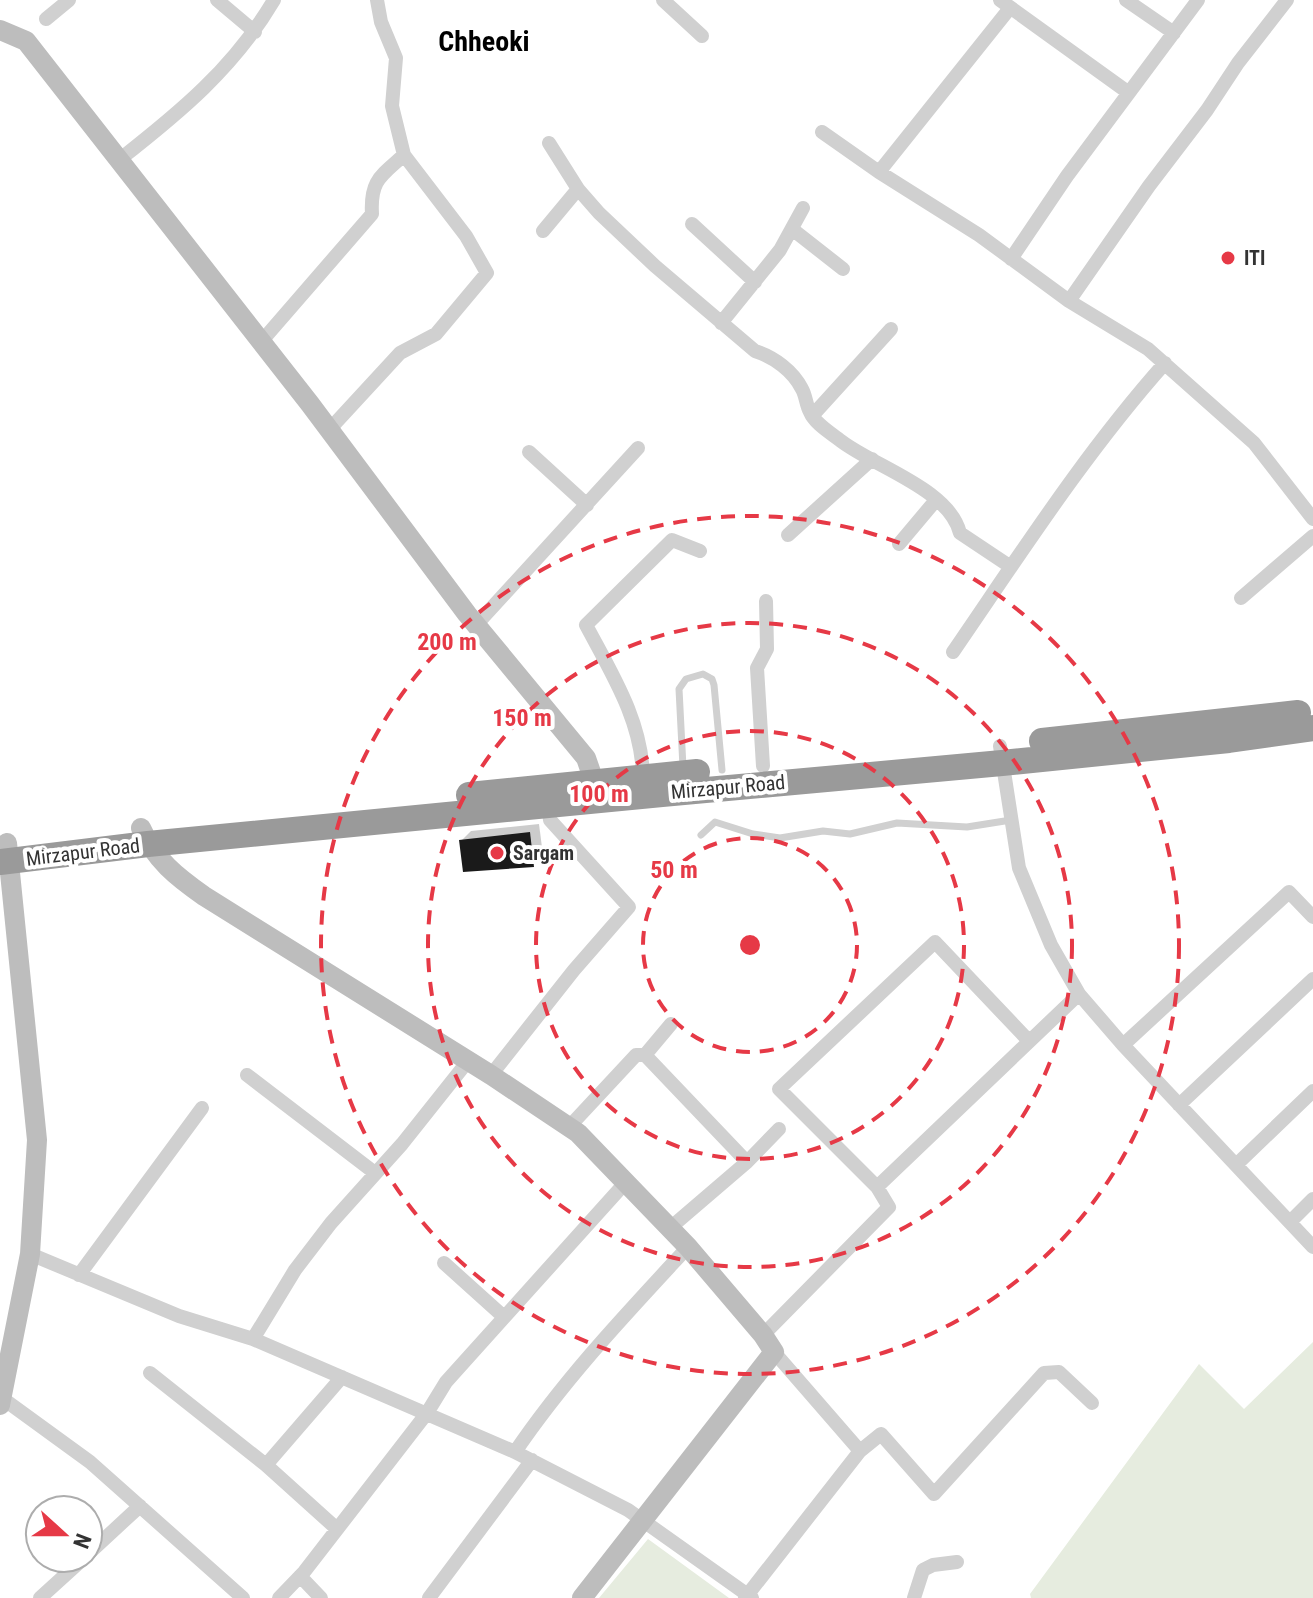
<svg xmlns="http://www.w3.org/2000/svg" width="1313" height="1598" font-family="'Roboto Condensed',sans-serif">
<rect width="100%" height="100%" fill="#fff"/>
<path fill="#e6ecdf" d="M1313,1342V1598H1031L1030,1594L1199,1364L1244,1409Z
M648,1539L729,1598H599Z"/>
<path fill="#0003" d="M539,824L543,855L533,865L461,841L471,831Z"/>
<path fill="#1a1a1a" d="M530,832L534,867L463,872L459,840Z"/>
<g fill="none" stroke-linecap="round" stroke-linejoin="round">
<path stroke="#d0d0d0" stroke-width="7" d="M683,767L679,689L686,679L703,674L712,679L714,685L722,770
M701,835L715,822L753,834L780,838L823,831L850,834L897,823L967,827L1011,820"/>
<path stroke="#d0d0d0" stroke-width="14" d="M217,0L255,32
M663,0L702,36
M1000,0L1129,93
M1126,0L1174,33
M46,19L69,0
M822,132L879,172L979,235L1069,301L1148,349L1254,443L1313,519
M549,143L578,189L599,213L655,266L755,351C774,357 793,371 802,389C806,396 806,405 810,412C815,424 831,433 841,441C875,467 949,489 960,533L1011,567
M119,160C179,113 234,68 274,0
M879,172L1010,8
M692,224L755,282
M792,229L843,269
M543,231L578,189
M1011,259L1067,176L1198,0
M1069,301L1149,186L1207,110L1238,63L1287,0
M721,323L780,250L803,208
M261,342L372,214C370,180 381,176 404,155
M812,416L891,329
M329,430L400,353L436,334L487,273L466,236L404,155L392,106L396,58L381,22L377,0
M529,452L587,505
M788,535L872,459
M899,544L936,500
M1241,598L1313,536
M476,625L638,448
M953,652C1021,553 1085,453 1165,363
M1000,746L1019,868L1051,945L1079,994L1123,1045L1313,1247
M763,766L757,668L767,649L766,601
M643,777C642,721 612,674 586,625L672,540L700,551
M1123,1045L1289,892L1313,917
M645,1055L671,1024
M247,1075L375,1173
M491,1075L574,970L629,907L550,820L547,799
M1179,1105L1313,979
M569,1127L636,1055H645L747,1162L670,1228
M747,1162L779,1129
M1236,1165L1313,1091
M877,1187L1079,994
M1290,1222L1313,1199
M30,1254L179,1316L253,1339L515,1452L628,1510L752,1598
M444,1263L504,1317
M79,1275L202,1108
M763,1335L889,1207L877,1187L779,1089L935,942L1029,1041
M253,1339L295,1270L331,1223L402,1144L468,1061
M774,1352L860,1451
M150,1373L266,1465L337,1529
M2,1398L90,1462L243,1598
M515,1452C566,1377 627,1313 688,1247
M266,1465L342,1377
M88,1554L140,1506
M300,1576L321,1598
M40,1598L84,1558
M279,1598L304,1572L427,1413L446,1382L626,1182
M429,1598L532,1460
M745,1598L860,1451L881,1434L934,1494L1044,1373L1059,1372L1092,1403
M914,1598L923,1570L933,1565L957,1562"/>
<path stroke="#bdbdbd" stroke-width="20" d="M0,30L26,41L310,404L467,614L586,758L594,781
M141,828C155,860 177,877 204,896L491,1075L578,1133L688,1247L763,1335L774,1352L582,1598
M0,1405L30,1254L37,1140L7,843"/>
<path stroke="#9a9a9a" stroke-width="26" d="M1042,741L1298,713
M469,795L697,772
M0,862L148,844L662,794L1002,763L1229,740L1313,728"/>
</g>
<g fill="none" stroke="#e63946" stroke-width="4" stroke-dasharray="14 10">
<circle cx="750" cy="945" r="107"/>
<circle cx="750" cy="945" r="214"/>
<circle cx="750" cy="945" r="322"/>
<circle cx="750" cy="945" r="429"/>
</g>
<g fill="#e63946" stroke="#fff" stroke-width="3">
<circle cx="1228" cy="258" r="8"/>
<circle cx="497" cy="853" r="8"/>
</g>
<g text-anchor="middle" stroke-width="8" stroke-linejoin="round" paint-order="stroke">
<g font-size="20" font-weight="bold" fill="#333" stroke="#fff" text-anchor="start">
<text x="1244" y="265">ITI</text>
<text x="513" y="860">Sargam</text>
</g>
<g font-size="20" fill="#333" stroke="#fff">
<text transform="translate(728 787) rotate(-5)" y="7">Mirzapur Road</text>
<text transform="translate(83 852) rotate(-7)" y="7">Mirzapur Road</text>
</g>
<g font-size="28" font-weight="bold" fill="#000" stroke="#fff">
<text x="484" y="51">Chheoki</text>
</g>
</g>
<circle cx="750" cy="945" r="12" fill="#e63946" stroke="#fff" stroke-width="4"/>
<g font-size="24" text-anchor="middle" font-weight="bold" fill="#e63946" stroke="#fff" stroke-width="8" stroke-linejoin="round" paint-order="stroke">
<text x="447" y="650">200 m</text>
<text x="522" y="726">150 m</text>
<text x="599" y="802">100 m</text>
<text x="674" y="878">50 m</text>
</g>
<g transform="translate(64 1534) rotate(111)"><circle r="38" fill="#ffffff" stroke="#adadad" stroke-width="2"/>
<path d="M0-6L14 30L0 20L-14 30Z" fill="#e63946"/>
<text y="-12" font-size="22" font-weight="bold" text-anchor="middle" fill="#333333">N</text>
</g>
</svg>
